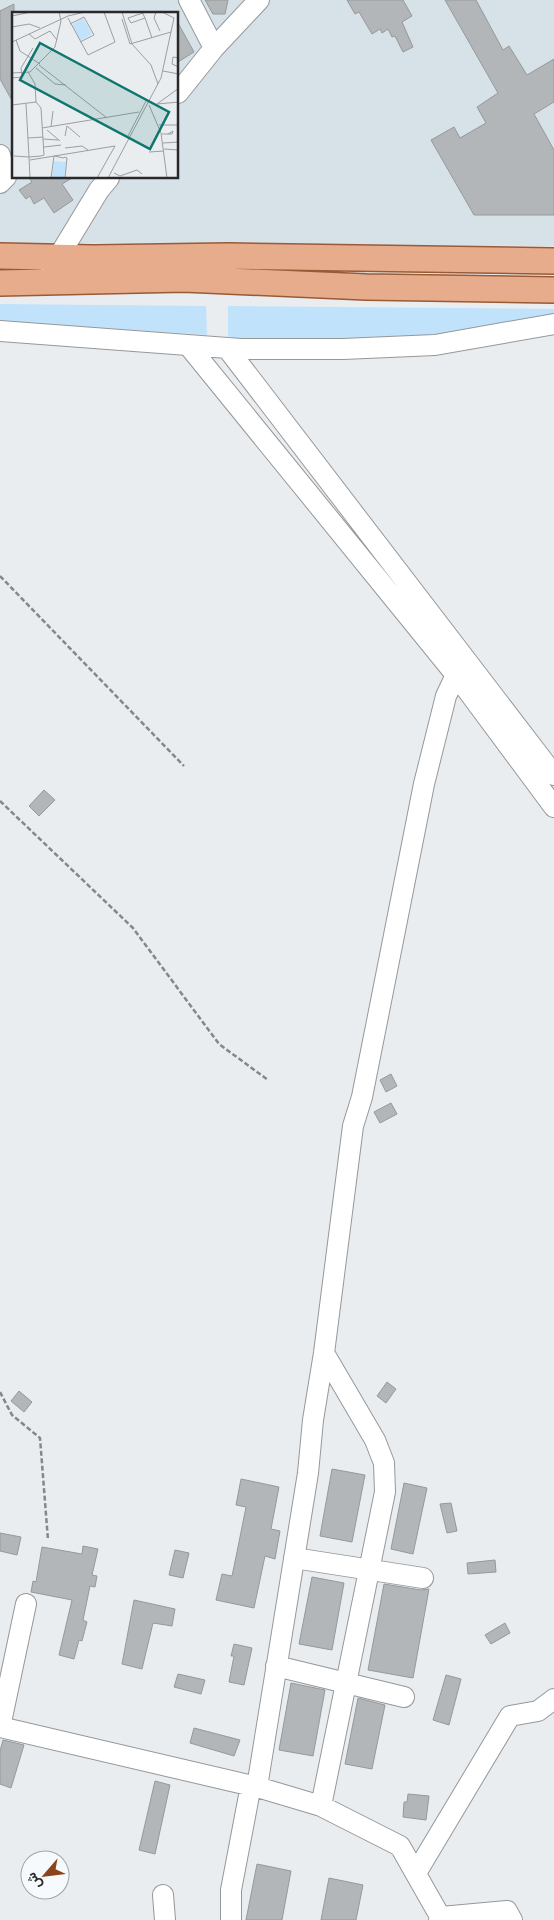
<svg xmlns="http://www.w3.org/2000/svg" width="554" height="1920" font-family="'Nunito Sans',Vazirmatn,sans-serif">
<rect width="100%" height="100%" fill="#eaedf0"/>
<path fill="#d7e1e8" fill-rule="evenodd" d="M0,0H554V246L66,243L0,245ZM14,14H178V178H14Z"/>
<path fill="#c1e2fb" d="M0,304L206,306L207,335L0,321Z
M228,306L554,309V318L430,339L228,338Z"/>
<path fill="#b3b6b8" stroke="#96999b" d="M205,0H228L225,14H213Z
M347,0H403L412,16L402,22L413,47L403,52L395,36L392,37L388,29L382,33L380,29L372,34L359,12L355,14Z
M445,0H476L503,50L509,46L527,75L554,59V102L534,114L554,150V215H474L431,140L454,127L460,138L486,123L477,107L498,93Z
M14,4V104L0,79V11Z
M178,23L194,52L178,62Z
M29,178H72L62,184L73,200L54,213L44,198L34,204L30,196L26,199L19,190L32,182Z
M44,790L55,800L39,816L29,806Z
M391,1074L397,1086L386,1092L380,1080Z
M391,1103L397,1114L380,1123L374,1112Z
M387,1382L396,1389L386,1403L377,1396Z
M19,1391L32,1402L24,1412L11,1401Z
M332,1469L365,1475L352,1542L320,1536Z
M241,1479L279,1487L271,1529L280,1531L275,1559L265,1556L254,1608L216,1600L222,1574L232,1576L237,1552L246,1507L236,1505Z
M404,1483L427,1488L413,1554L391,1549Z
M451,1503L457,1531L447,1533L440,1504Z
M0,1533L21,1537L17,1555L0,1551Z
M83,1546L98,1549L92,1575L97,1576L95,1587L90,1586L83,1620L87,1622L82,1641L79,1640L74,1659L59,1655L72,1600L31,1592L33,1581L36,1582L42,1547L82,1554Z
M175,1550L189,1553L183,1578L169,1575Z
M495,1560L496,1572L468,1574L467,1563Z
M312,1577L344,1583L332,1650L299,1644Z
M384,1584L421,1590L429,1589L413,1678L368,1670Z
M134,1600L175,1609L172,1626L153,1623L142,1669L122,1664Z
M505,1623L510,1633L491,1644L485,1635Z
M234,1644L252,1648L244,1685L229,1682L234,1656H231Z
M178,1674L205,1680L201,1694L174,1687Z
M446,1675L461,1679L449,1725L433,1720Z
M291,1683L325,1690L313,1756L279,1750Z
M358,1698L385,1705L372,1769L345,1764Z
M194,1728L240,1740L234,1756L190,1743Z
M3,1740L24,1745L11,1788L0,1784V1751Z
M155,1781L170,1785L155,1854L139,1850Z
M408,1794L429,1796L426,1820L403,1817L404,1802H407Z
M257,1864L291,1871L282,1920H246Z
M329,1878L363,1885L356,1920H321Z"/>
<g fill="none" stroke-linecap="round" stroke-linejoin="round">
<g stroke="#95989a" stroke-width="22">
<path id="minor" d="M189,0L214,48
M178,93L214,48L259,0
M0,155L6,177L0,183
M51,269L99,190L109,178
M0,331L241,349H343L435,345L554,324
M188,345L456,675L554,807
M227,348L554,775
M294,1558L423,1578
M276,1666L404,1697
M0,1727L257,1787L321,1806L400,1846L442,1920
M0,1727L26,1604
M257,1787L308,1473L313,1420L324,1353L353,1126L362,1097L424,784L446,696L456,675
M321,1806L385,1492L384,1463L375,1440L324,1353
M416,1873L510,1716L538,1711L554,1699
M163,1895L165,1920
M231,1920V1890L251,1785
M439,1920L441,1917L507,1911L512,1920"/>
</g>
<g stroke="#995a36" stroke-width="28">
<path id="major" d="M0,256L93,258L229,256L554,261
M0,283L184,279L366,287L554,290"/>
</g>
<path stroke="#858789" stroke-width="2.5" stroke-dasharray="5 2.5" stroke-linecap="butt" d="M0,576L184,766
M0,801L133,928L219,1044L268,1080
M0,1392L12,1415L40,1438L48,1540"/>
<use href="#minor" stroke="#fff" stroke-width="20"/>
<use href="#major" stroke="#e6ac8b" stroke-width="25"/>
</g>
<g transform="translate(12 12)">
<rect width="166" height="166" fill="#eaedf0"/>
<path d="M71,6L80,22L68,29L60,13ZM42,149L54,150L52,166H40Z" fill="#c1e2fb"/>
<path fill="none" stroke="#9c9fa1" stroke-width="1" d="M110,0L120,32L139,53L146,72M144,0L142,6L148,19M0,4L19,0M56,6L76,43L103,30L92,0M133,6L119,11L116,6L131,1V2L133,6L140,26M110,7L118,32L159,20M58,12L72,5L82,23L68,30M0,15L17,12L28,16M17,22L23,27L38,19L45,28M4,28L8,39L28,52M0,30L56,4L73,0M167,46L161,45L160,52L167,55M27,53L95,106M24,56L43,72L54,73M151,59L167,62M16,60L23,72L24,90M0,61L18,60L43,35L49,9L47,0M0,66L10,65L9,56L21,36M167,76L145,92L167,90M0,93L24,90L29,96L32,143L29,144L17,145L14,92M137,93L149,121L155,166M147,113H167M39,115L41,99M30,116L127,100M35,118L48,129M0,119V157M150,122H160L161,119L156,122M53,124L55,114L68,125M116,124L134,89M16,126L31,125M31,127L46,128M151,131L167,130M32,135L49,133M53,136L70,134L76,138M152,137L167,138M137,140L152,139M2,144L17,145L18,166M52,145L55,146L53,166M18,148L103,134L85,166M102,161L108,164L125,158L130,162M39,166L42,144L52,146M96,166L149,66L162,6L150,0"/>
<path fill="#0f766e" fill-opacity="0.15" stroke="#0f766e" stroke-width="2.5" d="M28,31L157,100L138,137L8,68Z"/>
<rect width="166" height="166" fill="none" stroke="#28292a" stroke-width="2.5"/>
</g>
<g transform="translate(45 1875) rotate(242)"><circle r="24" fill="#f7fafd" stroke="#a4a6a9"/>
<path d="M0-4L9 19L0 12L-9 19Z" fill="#8a451d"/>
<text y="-8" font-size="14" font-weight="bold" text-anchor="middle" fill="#28292a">ش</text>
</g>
</svg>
